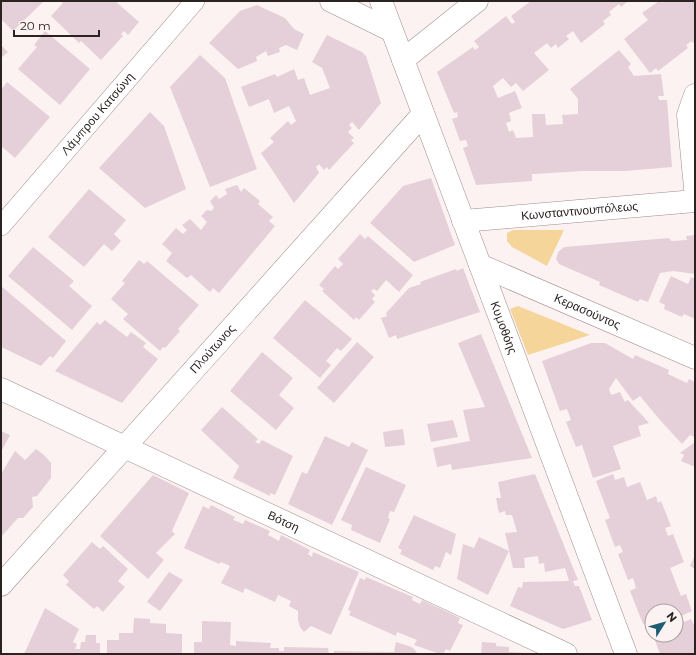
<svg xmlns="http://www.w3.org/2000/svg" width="696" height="655" font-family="Montserrat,sans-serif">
<rect width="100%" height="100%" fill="#fcf2f2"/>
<path fill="#f6d59b" d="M513,230H564L547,266L512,247L507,241V233Z
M518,306L590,335L528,355L510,309Z"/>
<path fill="#e5d0d9" d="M1,1H44L13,31L1,19Z
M60,1H115L139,22L128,35L124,31L121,34L123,36L101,60L81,41L79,43L51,16L63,3Z
M531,1H541L542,2L543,1H628L621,7L619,4L609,12L611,15L603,21L605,24L581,43L573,31L566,36L569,39L558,48L556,44L551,48L547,43L534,53L549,70L523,91L516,83L511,87L503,78L493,86L498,98L515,91L522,108L509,113L511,121L506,123L509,132L513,130L516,138L533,137L532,114H545L546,125L563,124L562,115L578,114V99L570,89L619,50L631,64L628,67L634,76L661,74L664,96H658L659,100H667L672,167L625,171H582L535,174H532V181L476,185L463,148L468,146L466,140L460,141L452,119L458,117L457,112L454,113L437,72L473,47L475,50L479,47L474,41L506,16L512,24L515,22L511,16Z
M659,1H661L662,3L665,1H695V42L693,43L692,41L686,45L688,48L658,71L656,68L650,73L624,39L648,20L642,13Z
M257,5L285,18L294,29L304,34L297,50L286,45L279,48L280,52L268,56L266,51L256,57L257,61L238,69L209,43L240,11Z
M45,31L90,69L60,105L18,69L37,47L34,45Z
M327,35L362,52L366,56L381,103L359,130L352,122L349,125L352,128L348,132L354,138L351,140L354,143L329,170L327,167L324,170L319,164L316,167L319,173L294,203L261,153L274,142L270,138L288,121L291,125L296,121L289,106L274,113L269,99L249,107L241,87L275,74L277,77L294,69L298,80L304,78L310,95L330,88L322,68L312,62Z
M1,45L8,52L1,58Z
M200,55L225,78L257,169L210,187L170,87Z
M7,82L50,117L15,158L1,146V90Z
M150,112L164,126L186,189L145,208L99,168Z
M431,178L455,245L414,262L370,223L403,186Z
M237,185L241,192L244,188L260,201L258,204L273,217L269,221L275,226L219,293L213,288L210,292L191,275L187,278L166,261L172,253L162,244L176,228L183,234L187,230L182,225L190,219L201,230L207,222L201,216L207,210L211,211L214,208L210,201L216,195L219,199L227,194L225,189Z
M89,189L126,220L114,234L121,241L112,251L104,244L84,267L48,237Z
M360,234L365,239L368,236L413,275L399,292L386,280L377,291L374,289L371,291L375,295L372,299L375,302L359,320L356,317L354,320L322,291L324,289L319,285L335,266L338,269L343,264L338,259Z
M695,235V274L673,271L660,273L648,302L640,299L638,302L599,285L600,282L559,264L556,259L558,252L564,247L669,238L671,241L687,240L686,236Z
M33,247L74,281L69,286L92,306L72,330L8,276Z
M139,260L144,264L147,261L199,305L178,329L180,331L165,348L163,347L160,351L123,319L128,314L111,299L125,283L122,281Z
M463,268L480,312L397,339L396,335L389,338L381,318L387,316L386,313L409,288L421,284L420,282L456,269L457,271Z
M671,276L688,284L691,277L695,279V319L684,314L682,317L664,309L665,305L659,302Z
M1,286L66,341L53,358L50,356L41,366L1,347Z
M305,300L352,339L341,351L337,348L326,361L331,365L320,378L273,338Z
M105,320L127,337L131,332L146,343L143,347L158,359L122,403L55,371L97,322L100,325Z
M481,334L532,458L452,470L451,464L437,467L433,448L470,441L463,410L485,407L458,343Z
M357,342L374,357L334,403L317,388Z
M591,343H605L633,359L635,355L669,370L668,374L687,383L689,379L695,382V437L690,435L682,444L660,420L640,396L633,401L616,378L609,389L611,395L620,392L625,402L628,400L649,423L638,426L641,436L613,446L621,469L593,478L582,445L576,447L566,422L571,420L567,409L560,411L542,361Z
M262,352L293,378L279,395L294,408L276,430L230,391Z
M222,407L258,439L255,442L259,444L262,440L293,456L275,495L270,493V496L233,478L239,466L201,430Z
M453,420L458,437L431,442L427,424Z
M403,429L405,445L385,447L383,432Z
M1,431L10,435L1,452Z
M325,436L349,447L352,442L368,450L332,525L288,504L302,472L307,474Z
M695,442V467L681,461L684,455L680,453Z
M36,449L44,455L51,463V478L37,496L32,497L33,507L23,518H18L1,537V474L15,451L25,460Z
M366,467L406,485L394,512L390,511L388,518L390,519L380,543L351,530L352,525L341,520Z
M535,474L578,580L573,581L575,586H579L592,620L563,629L510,606L518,587L522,588L523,582L569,581L565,568L545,572L544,563L539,564L538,556L524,558L525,568H513L505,533L517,532L512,515H506L505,511L499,513L496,498H501L498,482Z
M613,474L615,480L624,477L627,487L640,482L647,500L656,496L658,503L661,501L671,526L665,528L668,536L673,534L684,562L670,568L681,596L686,594L692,611L681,616L684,622L691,619L695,627V654H660L653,635H676V611H652V630L649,622L643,624L630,591L636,588L634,581L633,578L628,580L618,554L623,552L620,545L615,547L605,520L610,518L596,481Z
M153,475L189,493L172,531L175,534L156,553L164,560L148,579L100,536Z
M211,505L235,517L233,520L239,522L243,524L245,520L270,531L268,535L279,541L281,535L310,550L308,554L312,557L313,552L359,572L331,635L311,626L304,632L300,627L298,620V611L289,606L291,601L278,595L275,602L245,588L243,593L221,583L230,566L221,562L219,564L184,548L203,506L209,509Z
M414,515L456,534L451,555L446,552L440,568L435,566L433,570L400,554L402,550L398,548Z
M479,537L509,551L488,595L457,579L463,544L474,548Z
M92,542L100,549L103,546L128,569L118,581L125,587L103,612L97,606L94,609L66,585L69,581L63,575Z
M695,555V569L690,566Z
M169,572L183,580L160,611L147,602Z
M366,577L413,597L412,600L420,604L422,600L460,618L458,623L463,625L450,651L446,649L443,654H440L414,645L417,640L397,632L396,636L349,615L351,611L348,610L360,578L365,580Z
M45,608L79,629L73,642L77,644L75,649H80L81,642H85L86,635H96V643H100V654H24Z
M134,618L150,619V623L166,624V633L182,634V654H107V640H119V633H133Z
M202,621L231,622L230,645L236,646V641L271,643L270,648H279V651H284V647L328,648L329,654H194V642H202Z
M396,642L409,646L413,648L418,654H334V651L394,652Z
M482,642L496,643V646L509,647V652L532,653V654H481Z"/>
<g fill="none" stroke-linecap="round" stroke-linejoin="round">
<g stroke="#a28c8c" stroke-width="20">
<g id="pedestrian">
<path id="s1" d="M1,226L195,1"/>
</g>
</g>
<g stroke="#a28c8c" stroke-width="23">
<g id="minor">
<path d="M331,1L392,31"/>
<path d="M403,60L477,1"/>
<path d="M695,95L688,115L695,188"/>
<path id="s2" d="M480,265L695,358"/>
<path id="s3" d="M1,389L566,654"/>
<path id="s4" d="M1,585L423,114"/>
</g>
</g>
<g stroke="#a28c8c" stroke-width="23">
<g id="tertiary">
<path id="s5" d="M381,1L626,654"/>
<path id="s6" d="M463,221L695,201"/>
</g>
</g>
<use href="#pedestrian" stroke="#fff" stroke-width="19"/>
<use href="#minor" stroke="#fff" stroke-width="22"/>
<use href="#tertiary" stroke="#fff" stroke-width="22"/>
</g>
<g text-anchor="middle" stroke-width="4" stroke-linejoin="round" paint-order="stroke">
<g font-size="12" fill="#2b2322" stroke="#fcf2f2">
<text dy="4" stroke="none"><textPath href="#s1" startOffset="148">Λάμπρου Κατσώνη</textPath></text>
<text dy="4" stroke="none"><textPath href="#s6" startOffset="117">Κωνσταντινουπόλεως</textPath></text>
<text dy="4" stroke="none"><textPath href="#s2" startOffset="117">Κερασούντος</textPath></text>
<text dy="4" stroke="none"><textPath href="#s5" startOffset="349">Κυμοθόης</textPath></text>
<text dy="4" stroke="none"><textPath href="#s4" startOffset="317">Πλούτωνος</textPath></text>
<text dy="4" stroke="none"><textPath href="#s3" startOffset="312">Βότση</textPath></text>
</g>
</g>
<rect width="696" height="655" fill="none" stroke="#2b2322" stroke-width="4"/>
<g transform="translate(664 623) rotate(53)"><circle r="19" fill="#fcf2f2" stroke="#a89f9f"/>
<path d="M0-3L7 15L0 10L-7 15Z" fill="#1d5e73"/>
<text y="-6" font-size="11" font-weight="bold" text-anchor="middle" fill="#2b2322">N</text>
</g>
<path d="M14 30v6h85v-6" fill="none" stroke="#2b2322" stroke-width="2"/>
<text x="20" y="30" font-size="12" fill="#2b2322" stroke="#fcf2f2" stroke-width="3" paint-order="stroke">20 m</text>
</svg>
